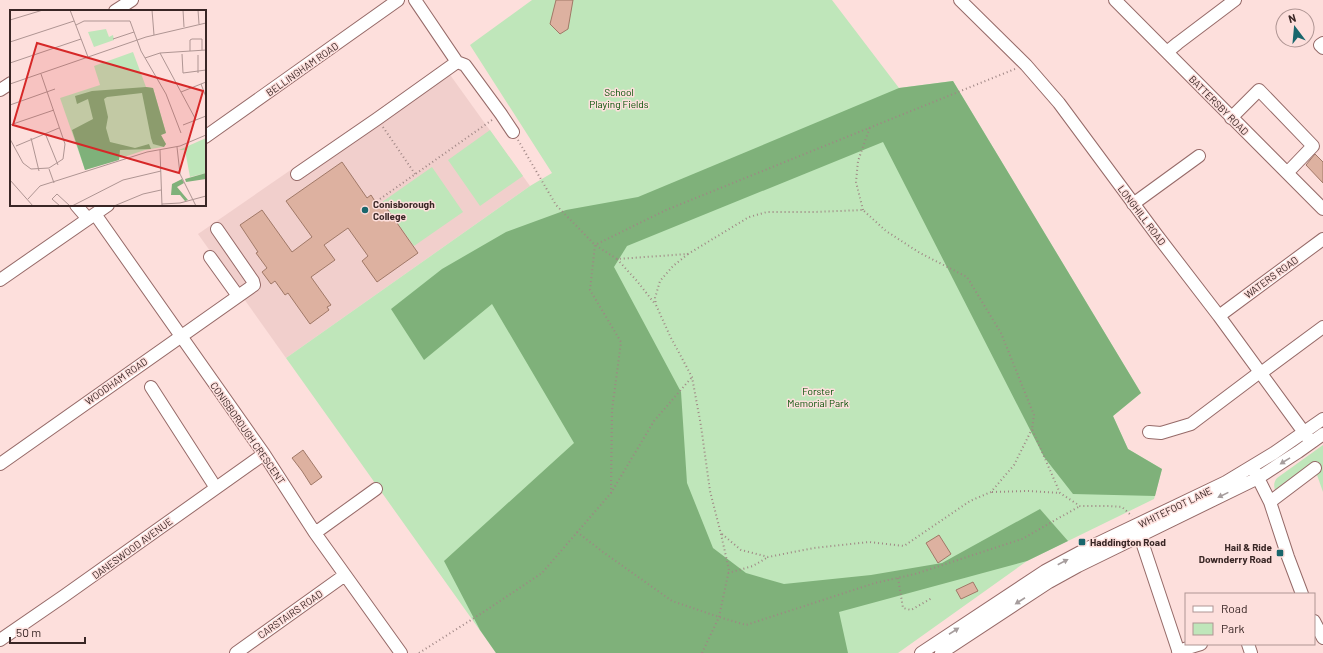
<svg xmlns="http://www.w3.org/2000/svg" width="1323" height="653" font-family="Barlow,sans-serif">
<rect width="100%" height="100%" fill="#fddfdc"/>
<path fill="#f1cfcc" d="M443,65L530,186L286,358L198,234Z"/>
<path fill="#bfe6ba" d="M532,0H832L899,88L953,81L1141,393L1113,416L1128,449L1162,469L1154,499L1027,561L898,653H496L286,358L530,186L552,173L470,45Z
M490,130L523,176L480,206L448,160Z
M432,167L463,212L414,246L382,202Z
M1323,445V492L1317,475L1303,482L1279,501C1276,493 1271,485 1277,478Z"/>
<path fill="#7fb17a" d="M953,81L1141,393L1113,416L1128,449L1162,469L1155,496L1073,494L1044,457L883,142L627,246L614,267L681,392L687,483L713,548L746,573L784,584L871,575L942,563L1040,509L1068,541L1027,561L839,612L848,653H496L480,630L444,561L574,443L492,304L424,360L391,309L442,269L506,232L566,210L638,197L899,88Z"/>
<path fill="#ddb1a0" stroke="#a07867" d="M556,0H573L568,29L560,34L550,24Z
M1315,154L1323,162V183L1306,165Z
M342,162L367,198L371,195L378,206L383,203L418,253L377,282L362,261L368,256L348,228L324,245L335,260L311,277L331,305L327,307L329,310L310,324L288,293L285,295L275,281L271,284L262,272L267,268L256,253L258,252L240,225L262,210L292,252L312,237L286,201Z
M303,450L322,477L311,485L302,471L292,458Z
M939,535L951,554L938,563L926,543Z
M973,582L978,591L961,599L956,590Z"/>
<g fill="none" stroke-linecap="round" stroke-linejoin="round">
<g stroke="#966a68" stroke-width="14">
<path id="minor" d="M415,0L457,62L465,65L501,114L513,132
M960,0L1026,65L1059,103L1156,234L1219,316L1311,442
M1115,0L1323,209
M115,11L132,0
M1323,43L1320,45L1323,48
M1167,52L1178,43L1235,0
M0,90L11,83
M1231,118L1259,90L1313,146L1287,173
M205,137L398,0
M297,174L377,119L457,62
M1133,204L1199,156
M76,205L88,219
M95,214L264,454L315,533L401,653
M210,257L238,296
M0,280L108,205
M1219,316L1323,239
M1261,373L1323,327
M151,387L216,488
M1149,432L1161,433L1191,424L1260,372
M0,464L254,285L253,281L217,229
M1254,470L1270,502L1288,557L1302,594
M1270,502L1315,468
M1138,530L1179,653
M315,533L376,489
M1314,621L1323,638
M0,640L64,596L264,454
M1248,644L1251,653
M1178,651L1201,644
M236,653L345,575
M921,653L1045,571L1088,548L1226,482L1274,453L1323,419
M941,653L1049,582L1078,566L1258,478L1298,452L1323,434"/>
</g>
<path stroke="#9f8684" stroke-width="2" stroke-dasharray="1 3" stroke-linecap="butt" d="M383,127L415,174
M518,140L556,205L595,245L617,259L688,254L749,217L767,212H814L863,210L886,231L920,253L967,277L1001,333L1034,415L1032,429L1060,493L1080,506H1109L1122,507L1132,516
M380,199L492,120
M863,210L856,182L858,161L870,127
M688,254L673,266L660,281L655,298L656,305L670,336L692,377L701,426L710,491L721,534L729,570L719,617L702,653
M617,259L637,281L655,304
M992,492L1028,491L1060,493
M611,493L612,410L621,342L590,290L595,245L666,210L1015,69
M577,532L603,552L672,601L719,617L746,625L875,583L915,574L1022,539L1080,506
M722,534L741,550L768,557L814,548L869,542L904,546L970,501L991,492L1014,465L1032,429
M728,573L753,566L768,557
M898,578L903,608L911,610L932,598
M419,653L485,611L542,573L611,493L654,421L692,377"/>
<use href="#minor" stroke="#fff" stroke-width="12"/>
</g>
<defs><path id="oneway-solid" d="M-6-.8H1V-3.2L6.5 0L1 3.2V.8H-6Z"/></defs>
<g fill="#a69d9d">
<use href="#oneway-solid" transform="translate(1285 461) rotate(148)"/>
<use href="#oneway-solid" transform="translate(1223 495) rotate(154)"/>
<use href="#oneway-solid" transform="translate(1063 562) rotate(-28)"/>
<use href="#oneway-solid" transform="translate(1020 601) rotate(147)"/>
<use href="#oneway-solid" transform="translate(954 631) rotate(-33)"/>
</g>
<g fill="#19666c" stroke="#fddfdc" stroke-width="1.5">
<circle cx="365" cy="210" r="4"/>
<rect x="1078" y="538" width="8" height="8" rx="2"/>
<rect x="1276" y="549" width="8" height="8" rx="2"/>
</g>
<g text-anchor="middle" stroke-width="3" stroke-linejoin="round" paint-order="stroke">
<g font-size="10" fill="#392625" stroke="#fddfdc">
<text transform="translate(302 69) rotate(-35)" y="4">BELLINGHAM ROAD</text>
<text transform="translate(1219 105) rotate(45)" y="4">BATTERSBY ROAD</text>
<text transform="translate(1142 215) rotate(53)" y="4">LONGHILL ROAD</text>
<text transform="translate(1271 277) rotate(-36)" y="4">WATERS ROAD</text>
<text transform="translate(116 381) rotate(-35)" y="4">WOODHAM ROAD</text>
<text transform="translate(248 433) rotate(55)" y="4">CONISBOROUGH CRESCENT</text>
<text transform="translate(1175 507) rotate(-26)" y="4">WHITEFOOT LANE</text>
<text transform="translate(132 548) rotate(-36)" y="4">DANESWOOD AVENUE</text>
<text transform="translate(290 614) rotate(-35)" y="4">CARSTAIRS ROAD</text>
</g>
<g font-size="10" fill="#014e01" stroke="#fddfdc">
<text x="619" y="96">School<tspan x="619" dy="12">Playing Fields</tspan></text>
<text x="818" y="395">Forster<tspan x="818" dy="12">Memorial Park</tspan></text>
</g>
<g font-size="10" font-weight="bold" fill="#392625" stroke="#fddfdc" text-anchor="start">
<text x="373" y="208">Conisborough<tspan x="373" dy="12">College</tspan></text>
<text x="1090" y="546">Haddington Road</text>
<text x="1272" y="551" text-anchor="end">Hail &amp; Ride<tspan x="1272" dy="12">Downderry Road</tspan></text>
</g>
</g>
<g transform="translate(10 10)">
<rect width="196" height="196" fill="#fddfdc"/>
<path d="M96,19L99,27L103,25L104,30L84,37L78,22ZM123,42L136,77L143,78L156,123L151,125L152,130L156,134L153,137L135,140L75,160L50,88L90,75L84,56ZM196,128V163L180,167L175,140H169Z" fill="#bfe6ba"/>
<path d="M136,77L143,78L156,123L151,125L156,134L154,137L143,134L141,128L132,83L97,87L94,89L98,107L96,118L100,132L125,138L139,134L141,139L110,140L109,150L75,160L62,120L83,109L78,89L67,94L65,86L82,81ZM196,163V169L176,172L175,169ZM172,169L174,173L167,177L178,190L175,191L170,185H161L162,174Z" fill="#7fb17a"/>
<path fill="none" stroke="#af9593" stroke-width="1" d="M60,0L78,47M142,0L144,25M173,0L174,17M188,0L189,14M0,10L33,0M66,15L74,11H120L131,41L156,84L171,123M103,29L124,22M0,32L64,11M180,41V30L182,29H192V40M150,43L196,40M172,44L173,63L196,60M188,45V63M135,48L150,43L186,110M0,53L71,29M0,74L136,27L196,13M191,74L196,87M171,82L196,72M0,95L45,79M0,115L44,100M173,115L196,106M35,123L48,155M21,128L29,161M0,129L13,153L21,159L39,158L53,149L55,134L31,64M6,136L49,118M167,137L170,164L186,196M150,140L152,196M39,159L44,173M0,170L23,196M18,189L30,176L137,142L170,136L196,125M152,194L170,193L196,186M50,196L42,189L47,184L60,196M62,196L113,170L151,161M104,196L133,184L151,180"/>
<path fill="#d62828" fill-opacity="0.15" stroke="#d62828" stroke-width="2" d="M27,33L193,81L169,163L3,115Z"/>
<rect width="196" height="196" fill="none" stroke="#392625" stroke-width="2"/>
</g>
<rect x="1185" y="593" width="130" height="52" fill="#fddfdc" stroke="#af9593"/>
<rect x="1193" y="606" width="20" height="6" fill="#ffffff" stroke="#af9593"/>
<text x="1221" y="613" font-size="12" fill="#392625">Road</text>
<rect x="1193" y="623" width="20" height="12" fill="#bfe6ba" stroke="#af9593"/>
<text x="1221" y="633" font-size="12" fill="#392625">Park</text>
<g transform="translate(1295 28) rotate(344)"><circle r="19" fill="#fddfdc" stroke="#af9593"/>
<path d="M0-3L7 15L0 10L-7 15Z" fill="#19666c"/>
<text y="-6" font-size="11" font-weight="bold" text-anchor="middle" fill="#392625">N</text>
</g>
<path d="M10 637v6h75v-6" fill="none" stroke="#392625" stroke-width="2"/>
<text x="16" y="637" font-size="12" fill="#392625" stroke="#fddfdc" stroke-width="3" paint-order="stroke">50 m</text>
</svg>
